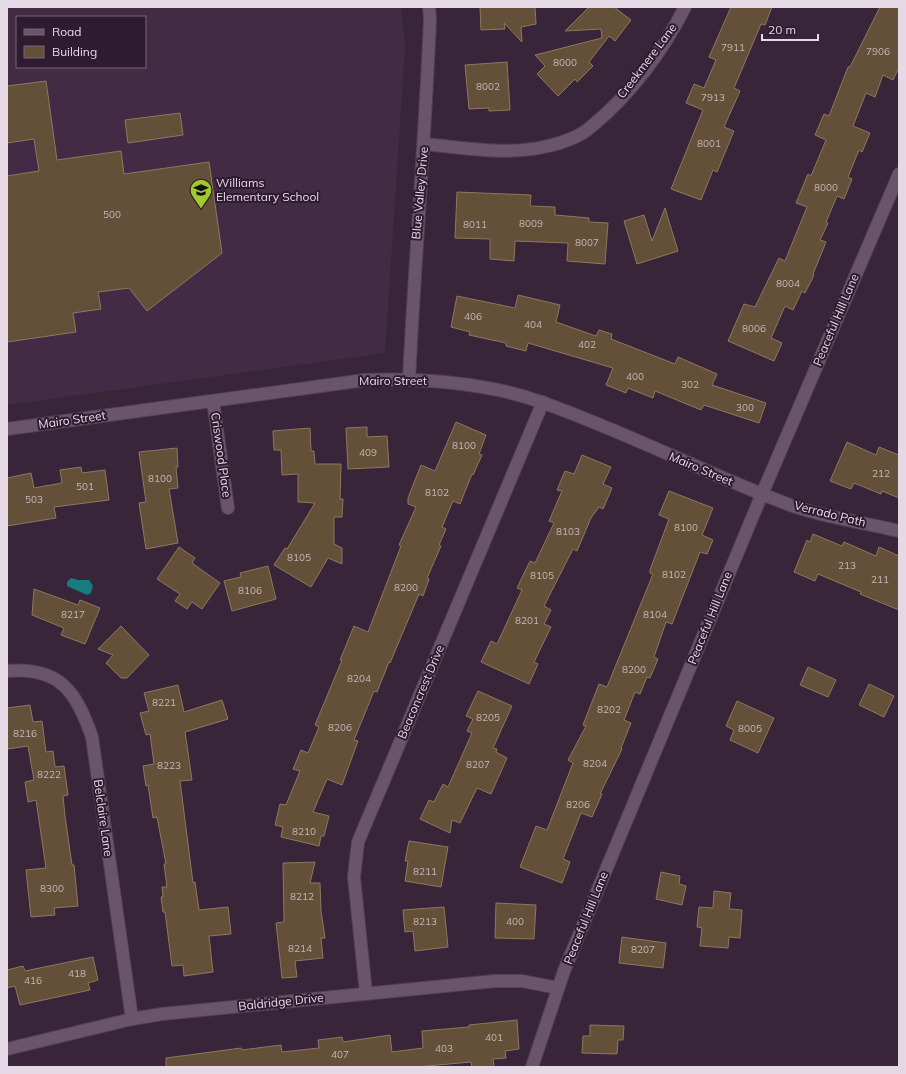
<svg xmlns="http://www.w3.org/2000/svg" width="906" height="1074" font-family="Mulish,sans-serif">
<rect width="100%" height="100%" fill="#382539"/>
<path fill="#442b45" fill-rule="evenodd" d="M7,7H401L405,47L385,353L7,405ZM17,17H145V67H17Z"/>
<path fill="#157d7f" d="M71,578L78,580H89L93,586L91,593L87,595L67,586V582Z"/>
<path fill="#644f38" stroke="#8e7860" d="M480,7H535L536,24L521,27L522,42L504,23L505,29L481,30Z
M589,7H614L631,20L615,41L609,36L589,62L593,66L577,82L575,79L558,96L537,74L545,66L535,55L602,38L601,29L565,31Z
M731,7H772L765,25L761,24L734,88L740,91L724,127L734,131L717,172L713,170L701,200L671,189L703,110L686,103L694,84L704,88L716,60L709,57Z
M880,7H899V68L893,80L883,75L875,97L866,93L853,126L870,133L862,152L859,150L848,177L852,179L844,199L837,196L826,222L828,223L820,240L826,242L813,274L814,275L805,293L802,291L793,310L785,306L771,338L782,343L774,361L728,341L744,304L755,307L779,258L785,261L807,207L796,203L808,174L811,176L826,140L815,135L824,114L829,116L848,67H850Z
M507,62L510,110L489,111V108L469,109L465,65Z
M46,81L57,160L121,151L124,174L209,162L222,253L147,311L129,288L98,292L101,309L73,313L76,332L7,342V176L39,171L34,139L7,143V86Z
M180,113L183,135L128,143L125,120Z
M457,192L531,195L530,206L555,207V215L589,218V222L608,223L605,264L567,261L568,243L515,241L514,261L490,259V239L455,238Z
M665,208L678,251L637,264L624,221L644,215L652,241Z
M518,295L560,305L556,322L596,336L599,330L612,334L611,339L675,364L678,357L717,374L712,385L766,403L759,423L704,405L701,410L655,391L653,398L628,388L626,393L606,385L613,368L528,343L526,351L506,346V343L469,335L470,332L451,327L457,296L515,308Z
M456,422L486,435L479,454L482,455L473,475L472,474L460,504L453,501L442,527L446,529L439,545L441,546L427,578L429,579L423,596L419,594L390,663L389,662L377,692L374,691L354,740L358,741L342,785L327,779L313,812L329,816L324,836H321L319,846L281,837L283,827L275,825L280,804L286,805L300,771L293,769L301,750L308,753L319,727L315,725L342,660H340L354,626L368,632L401,546L399,545L416,507L408,504V498L421,465L435,471Z
M367,427V437L387,436L389,467L348,469L346,428Z
M310,428L311,451H314L315,464H341L340,499H343L342,517H334V544L342,548V564L328,558L311,587L274,565L285,548L287,549L315,503L298,502V474L282,475L281,450H274L273,431Z
M847,442L876,455L879,447L899,455V498L882,491L881,494L854,483L851,489L830,481Z
M177,448L178,467H176L178,488L169,489L178,543L146,549L139,503L146,502L139,452Z
M582,455L611,467L603,484L612,488L603,509L599,507L591,518L577,551L573,549L544,606L551,610L544,624L551,627L534,662L538,664L529,684L481,662L491,641L497,644L522,590L517,588L530,561L535,563L554,523L549,521L562,491L557,490L565,471L574,474Z
M81,467L82,473L105,470L109,500L54,507L56,518L7,526V478L31,473L34,488L62,483L60,470Z
M669,491L713,508L702,535L713,540L707,554L700,552L672,624L666,622L654,657L658,659L650,678L647,677L640,694L635,692L624,720L631,723L621,748L622,749L600,794H602L592,817L581,813L563,859L570,862L562,883L520,867L536,826L547,830L573,763L568,760L586,726L583,725L599,684L607,687L653,574L650,573V570L669,519L659,515Z
M813,534L842,546L844,542L876,556L879,547L899,556V610L860,594L861,592L818,574L815,581L794,572L807,540L810,542Z
M179,547L195,558L192,563L220,583L202,609L192,602L187,609L175,601L180,594L157,579Z
M268,566L276,599L232,611L224,581L241,577L240,573Z
M34,589L78,605L80,600L100,608L85,644L61,635L64,628L32,615Z
M121,626L149,655L127,678H121L106,663L113,655L98,649Z
M808,667L836,680L828,697L800,685Z
M869,684L894,696L884,717L859,705Z
M178,685L184,712L222,700L228,719L185,732L192,780L180,781L193,883L195,882L199,910L228,907L231,934L209,936L213,972L184,976L183,965L172,966L165,912H163L161,897H163L162,887H167L164,864H166L157,817L153,818L148,785L146,786L143,766L154,764L150,734L146,735L140,713L149,711L144,693Z
M478,691L512,706L493,748L497,749L496,752L507,758L491,794L477,788L460,823L452,820L450,833L420,819L429,800L434,802L443,784L448,787L472,733L467,731L473,719L466,716Z
M737,701L774,718L758,753L730,740L734,730L726,726Z
M30,705L33,722L42,721L46,752L53,751L55,767L64,766L68,795L63,796L65,816L72,865H74L78,906L54,908L55,915L31,917L26,870L46,868L36,800L28,802L25,782L34,780L28,746L8,749L7,740V708Z
M409,841L448,847L441,887L405,881L408,861H405Z
M315,862L310,883H320L321,911L325,938H321L323,958L295,961L297,977L282,978L276,923L284,922L283,863Z
M661,872L680,876L679,884L686,886L682,905L656,899Z
M714,891L731,893L729,909L742,910L740,938L729,937L728,948L700,946L702,928L697,927L699,907L713,908Z
M496,903L536,905L534,939L495,938Z
M444,907L448,947L415,951L413,931L405,932L403,910Z
M622,937L666,943L663,968L619,963Z
M93,957L98,980L88,983L90,990L20,1005L15,986L7,988V970L23,966L25,971Z
M517,1020L519,1049L505,1051L506,1058L493,1059L494,1067H472L471,1062L416,1067H166V1058L241,1048L242,1050L281,1045L282,1052L319,1048L318,1040L342,1037L343,1042L390,1035L392,1052L423,1048L422,1031L469,1027V1025Z
M590,1025L624,1026L623,1040H618L617,1054L582,1053L583,1036H590Z"/>
<g fill="none" stroke-linecap="round" stroke-linejoin="round">
<g stroke="#534253" stroke-width="14">
<path id="minor" d="M425,144C465,148 508,156 548,146C563,143 581,136 592,126C630,95 663,51 685,7
M409,379C415,259 425,139 430,19L429,7
M213,401L228,508
M7,429L365,380C422,378 490,383 544,403C628,433 707,474 790,505C825,518 863,522 899,531
M7,671C60,667 76,691 92,737L132,1019
M366,993L354,877L358,842L543,402
M7,1049L132,1019L162,1014L495,981H522L558,988
M532,1067L564,971L762,494L899,174"/>
</g>
<use href="#minor" stroke="#6a546b" stroke-width="12"/>
</g>
<defs>
<g id="school-pin" transform="scale(1.15)"><path d="M0 17L-7.5 6A9.5 9.5 0 1 1 7.5 6Z" fill="#a0c92c" stroke="#2e1b2f"/><path d="M0-5L7-2L0 1L-7-2ZM-4 1L0 2.5L4 1V4Q0 6-4 4Z" fill="#111"/></g>
</defs>
<g fill-rule="evenodd">
<use href="#school-pin" x="201" y="190"/>
</g>
<g text-anchor="middle" stroke-width="4" stroke-linejoin="round" paint-order="stroke">
<g font-size="10" fill="#c6b6ba">
<text x="733" y="51">7911</text>
<text x="878" y="55">7906</text>
<text x="565" y="66">8000</text>
<text x="488" y="90">8002</text>
<text x="713" y="101">7913</text>
<text x="709" y="147">8001</text>
<text x="826" y="191">8000</text>
<text x="112" y="218">500</text>
<text x="531" y="227">8009</text>
<text x="475" y="228">8011</text>
<text x="587" y="246">8007</text>
<text x="788" y="287">8004</text>
<text x="473" y="320">406</text>
<text x="533" y="328">404</text>
<text x="754" y="332">8006</text>
<text x="587" y="348">402</text>
<text x="635" y="380">400</text>
<text x="690" y="388">302</text>
<text x="745" y="411">300</text>
<text x="464" y="449">8100</text>
<text x="368" y="456">409</text>
<text x="881" y="477">212</text>
<text x="160" y="482">8100</text>
<text x="85" y="490">501</text>
<text x="437" y="496">8102</text>
<text x="34" y="503">503</text>
<text x="686" y="531">8100</text>
<text x="568" y="535">8103</text>
<text x="299" y="561">8105</text>
<text x="847" y="569">213</text>
<text x="674" y="578">8102</text>
<text x="542" y="579">8105</text>
<text x="880" y="583">211</text>
<text x="406" y="591">8200</text>
<text x="250" y="594">8106</text>
<text x="73" y="618">8217</text>
<text x="655" y="618">8104</text>
<text x="527" y="624">8201</text>
<text x="634" y="673">8200</text>
<text x="359" y="682">8204</text>
<text x="164" y="706">8221</text>
<text x="609" y="713">8202</text>
<text x="488" y="721">8205</text>
<text x="340" y="731">8206</text>
<text x="750" y="732">8005</text>
<text x="25" y="737">8216</text>
<text x="595" y="767">8204</text>
<text x="478" y="768">8207</text>
<text x="169" y="769">8223</text>
<text x="49" y="778">8222</text>
<text x="578" y="808">8206</text>
<text x="304" y="835">8210</text>
<text x="425" y="875">8211</text>
<text x="52" y="892">8300</text>
<text x="302" y="900">8212</text>
<text x="425" y="925">8213</text>
<text x="515" y="925">400</text>
<text x="300" y="952">8214</text>
<text x="643" y="953">8207</text>
<text x="77" y="977">418</text>
<text x="33" y="984">416</text>
<text x="494" y="1041">401</text>
<text x="444" y="1052">403</text>
<text x="340" y="1058">407</text>
</g>
<g font-size="12" fill="#e6d9e6" stroke="#2e1b2f">
<text transform="translate(647 61) rotate(-53)" y="4">Creekmere Lane</text>
<text transform="translate(420 193) rotate(-85)" y="4">Blue Valley Drive</text>
<text transform="translate(836 320) rotate(-67)" y="4">Peaceful Hill Lane</text>
<text x="393" y="385">Mairo Street</text>
<text transform="translate(72 420) rotate(-8)" y="4">Mairo Street</text>
<text transform="translate(221 455) rotate(82)" y="4">Criswood Place</text>
<text transform="translate(701 469) rotate(23)" y="4">Mairo Street</text>
<text transform="translate(830 514) rotate(14)" y="4">Verrado Path</text>
<text transform="translate(710 618) rotate(-68)" y="4">Peaceful Hill Lane</text>
<text transform="translate(421 692) rotate(-67)" y="4">Beaconcrest Drive</text>
<text transform="translate(103 818) rotate(82)" y="4">Belclaire Lane</text>
<text transform="translate(586 918) rotate(-68)" y="4">Peaceful Hill Lane</text>
<text transform="translate(281 1002) rotate(-6)" y="4">Baldridge Drive</text>
</g>
<g font-size="12" fill="#e6d9e6" stroke="#2e1b2f" text-anchor="start">
<text x="216" y="187">Williams<tspan x="216" dy="14">Elementary School</tspan></text>
</g>
</g>
<rect width="906" height="1074" fill="none" stroke="#e6d9e6" stroke-width="16"/>
<rect x="16" y="16" width="130" height="52" fill="#2e1b2f" stroke="#786778"/>
<rect x="24" y="29" width="20" height="6" fill="#6a546b" stroke="#786778"/>
<text x="52" y="36" font-size="12" fill="#e6d9e6">Road</text>
<rect x="24" y="46" width="20" height="12" fill="#644f38" stroke="#786778"/>
<text x="52" y="56" font-size="12" fill="#e6d9e6">Building</text>
<path d="M762 34v6h56v-6" fill="none" stroke="#e6d9e6" stroke-width="2"/>
<text x="768" y="34" font-size="12" fill="#e6d9e6" stroke="#2e1b2f" stroke-width="3" paint-order="stroke">20 m</text>
</svg>
